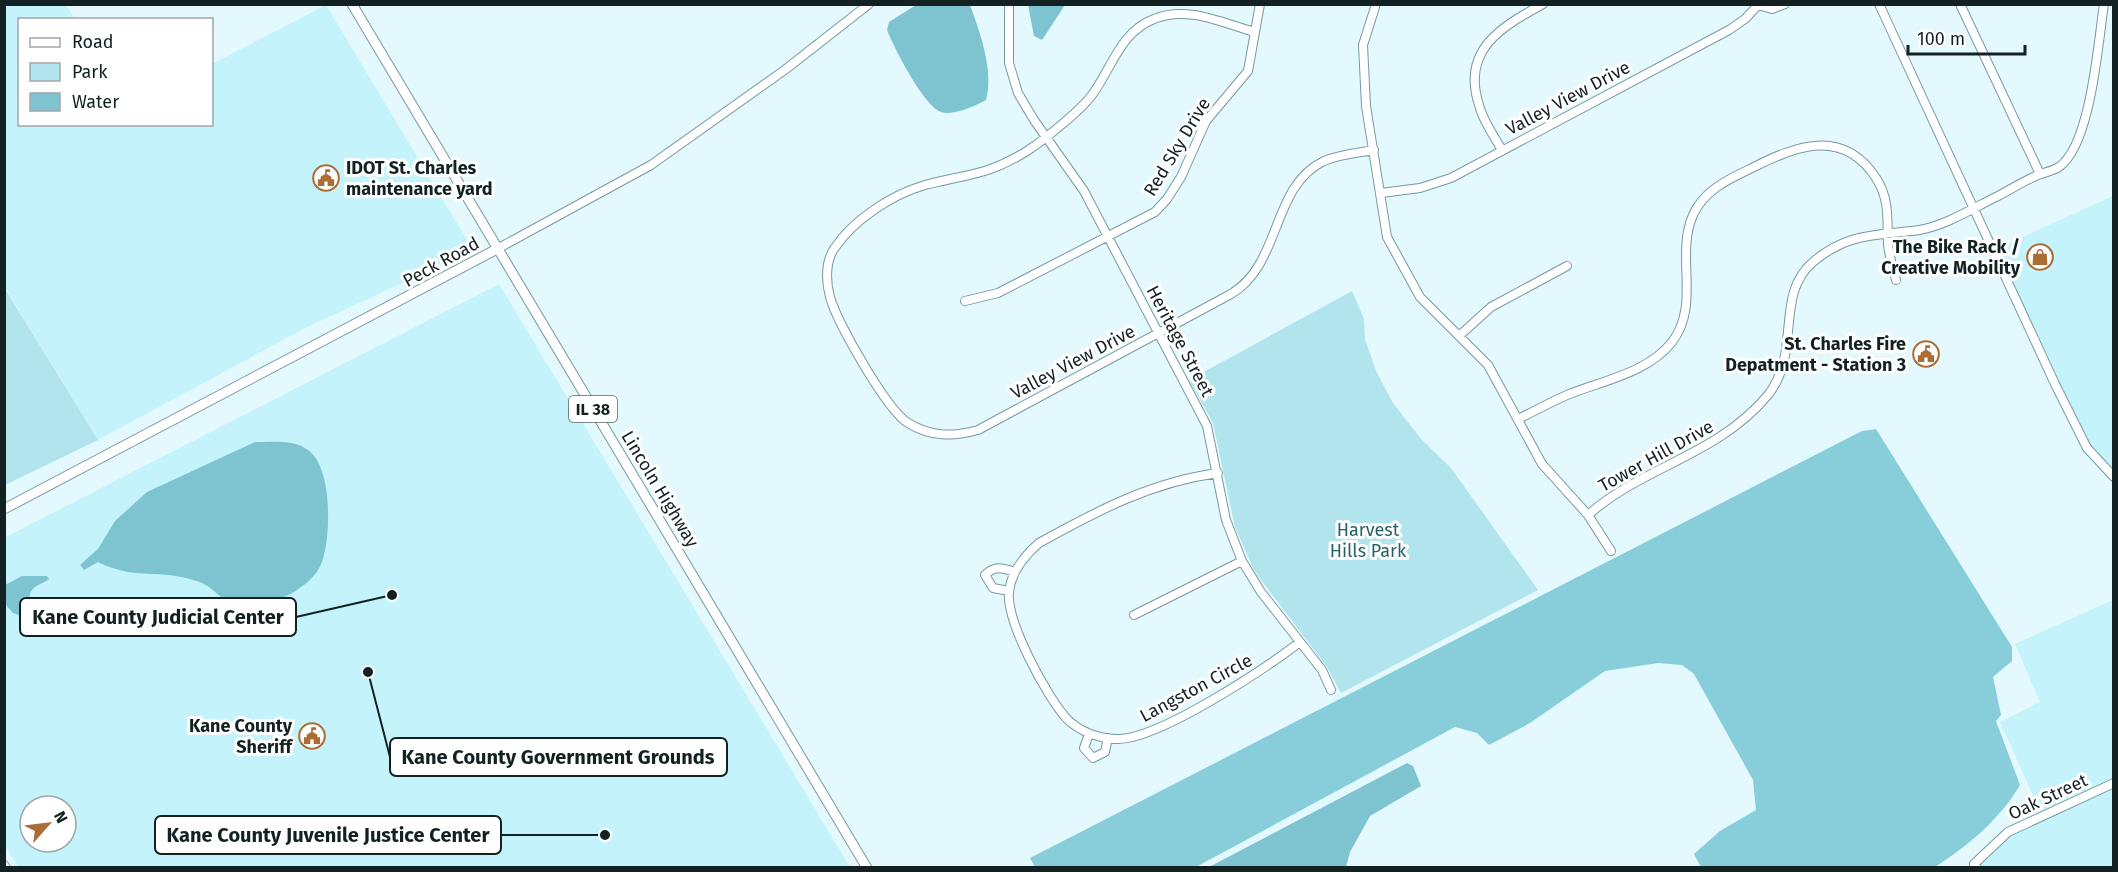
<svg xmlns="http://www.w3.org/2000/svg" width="2118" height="872" font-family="'Fira Sans',sans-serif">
<rect width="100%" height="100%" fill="#e3f9fd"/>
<path fill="#c4f3fb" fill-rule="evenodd" d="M5,4L66,5L75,19L20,20V124H212V64L326,5L467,240L465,247L461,252L415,277L305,328L98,440L5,287Z
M2113,196V473L2090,448L2074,418L1996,249Z
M499,284L850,867H18L4,844V538ZM30,806H66V842H30Z
M2113,600V780L2041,813L2000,722L2040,702L2015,644Z
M2113,788V867L1982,868L1979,864L2010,836Z"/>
<path fill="#b2e4ed" d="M4,287L98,440L5,485H4Z
M1352,291L1364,319L1365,339L1376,371L1393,403L1422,440L1451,468L1538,590L1341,693L1327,667L1255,572L1235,527L1213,423L1189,380Z"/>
<path fill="#87cdda" d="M1876,429L2012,647V661L1993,677L2001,715L1996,721L2020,785C2000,819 1968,846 1935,867H1701L1694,854L1720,831L1756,810L1753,780L1694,674L1682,665L1658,663L1605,671L1530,723L1489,745L1477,733L1455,727L1196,867H1035L1030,858L1862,431Z"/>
<path fill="#7ec3d0" d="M916,5H970C980,33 994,70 986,100C975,106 954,116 941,112C924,106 894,48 887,30L889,22Z
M1028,5H1065L1042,40L1034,36Z
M255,442C272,442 294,439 308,450C333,468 331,536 322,562C313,589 264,611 238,606C223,603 216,590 204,584C199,581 192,580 186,578C153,570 132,579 98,562L84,570L80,565L98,549L115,521L147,492Z
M22,576H47L49,579C44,583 37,584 32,590C26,597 34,609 27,618L13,613L5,604V585Z
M1407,763L1413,766L1421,786L1370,816L1350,852L1346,867H1209Z"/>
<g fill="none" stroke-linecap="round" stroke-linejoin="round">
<g stroke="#7799a0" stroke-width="10">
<path id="minor" d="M1009,4V63L1018,93L1034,120L1084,191L1207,426L1226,520L1242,561L1261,592L1322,670L1331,690
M1376,4L1363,45L1366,106L1387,237L1420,297L1488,365L1542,464L1588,515L1611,551
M1879,4L2055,384L2087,448L2114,477
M1960,4L2040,174
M1758,5L1772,9L1785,4
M1255,32C1222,23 1187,5 1154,19C1120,32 1112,68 1092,95C1081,110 1044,140 1027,151C987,176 966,174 925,185C891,195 853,220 834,249C825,262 826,283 830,297C837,323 887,410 908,423C931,437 953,437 978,430L1231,294C1282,264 1271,186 1324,161C1340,154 1358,153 1374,150
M1502,150C1494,136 1483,121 1479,105C1461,50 1501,27 1543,4
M1381,193L1420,188L1451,178L1729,30L1745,19L1759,4
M497,249L651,165L786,69L869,4
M965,301L998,293L1155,212L1167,199L1181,177L1206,121L1248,71L1260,4
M1459,336L1491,307L1567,266
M1518,419C1535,411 1551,402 1567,395C1601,381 1648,373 1672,342C1701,304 1675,256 1693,215C1704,190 1729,179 1752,168C1795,146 1843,127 1876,178C1890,199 1887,221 1888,244C1889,256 1893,268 1896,280
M1218,473C1151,482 1097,511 1039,543C1024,556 1011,572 1009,592C1006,622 1047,697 1067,719C1080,732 1099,738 1116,739C1157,741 1266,668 1300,642
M1588,515C1643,466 1717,456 1768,395C1802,352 1774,295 1813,262C1848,232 1877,236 1919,230C1947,225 1973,208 1998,196C2011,189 2024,181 2038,175C2045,172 2053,171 2059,167C2091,145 2098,43 2104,4
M1009,591L993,588L985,575C995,565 1002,568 1015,572
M1134,615L1242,561
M1089,734L1084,748L1093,758L1105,752L1108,738
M4,865L6,868
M1977,868L1974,864L2008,832L2114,783"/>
</g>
<g stroke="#7799a0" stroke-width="11">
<path id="major" d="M352,4L867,868
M4,509L497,249"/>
</g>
<use href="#minor" stroke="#fff" stroke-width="8"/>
<use href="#major" stroke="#fff" stroke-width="9"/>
</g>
<defs>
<g id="civic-ring" transform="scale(1.35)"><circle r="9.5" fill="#fff" stroke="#ac6d34" stroke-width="1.5"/><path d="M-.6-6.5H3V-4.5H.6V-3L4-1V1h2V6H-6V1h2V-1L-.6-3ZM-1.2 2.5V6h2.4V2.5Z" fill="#ac6d34"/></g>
<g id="shop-ring" transform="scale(1.35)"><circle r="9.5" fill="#fff" stroke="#ac6d34" stroke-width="1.5"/><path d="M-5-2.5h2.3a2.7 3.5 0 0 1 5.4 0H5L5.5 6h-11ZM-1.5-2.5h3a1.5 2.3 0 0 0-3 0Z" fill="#ac6d34"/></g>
</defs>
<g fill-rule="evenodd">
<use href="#civic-ring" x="326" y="178"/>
<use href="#shop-ring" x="2040" y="257"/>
<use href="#civic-ring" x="1926" y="354"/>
<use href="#civic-ring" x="312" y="736"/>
</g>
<g text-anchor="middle" stroke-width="6" stroke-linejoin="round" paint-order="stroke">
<rect fill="#fff" stroke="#5a6465" stroke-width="1.5" x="569" y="396" width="48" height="26" rx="4.5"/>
<g font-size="16" font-weight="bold" fill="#132123">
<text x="593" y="415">IL 38</text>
</g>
<g font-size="18" fill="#132123" stroke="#fff">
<text transform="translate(1568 98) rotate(-28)" y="6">Valley View Drive</text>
<text transform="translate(1177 147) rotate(-59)" y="6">Red Sky Drive</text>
<text transform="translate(441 262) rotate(-29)" y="6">Peck Road</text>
<text transform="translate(1180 341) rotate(62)" y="6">Heritage Street</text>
<text transform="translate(1073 362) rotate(-28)" y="6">Valley View Drive</text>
<text transform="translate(1656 456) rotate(-29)" y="6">Tower Hill Drive</text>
<text transform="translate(660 489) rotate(59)" y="6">Lincoln Highway</text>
<text transform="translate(1196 688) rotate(-28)" y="6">Langston Circle</text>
<text transform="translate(2048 797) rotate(-25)" y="6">Oak Street</text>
</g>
<g font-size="18" font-weight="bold" fill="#132123" stroke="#fff" text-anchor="end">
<text x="346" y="174" text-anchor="start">IDOT St. Charles<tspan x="346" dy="21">maintenance yard</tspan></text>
<text x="2020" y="253">The Bike Rack /<tspan x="2020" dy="21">Creative Mobility</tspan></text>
<text x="1906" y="350">St. Charles Fire<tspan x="1906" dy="21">Depatment - Station 3</tspan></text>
<text x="292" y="732">Kane County<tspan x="292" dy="21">Sheriff</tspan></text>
</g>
<g font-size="18" fill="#266069" stroke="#fff">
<text x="1368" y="536">Harvest<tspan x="1368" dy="21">Hills Park</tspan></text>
</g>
</g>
<path fill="none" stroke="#132123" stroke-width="2" d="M392 595L296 617M368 672L390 757M605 835L501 835"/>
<g fill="#132123" stroke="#fff" stroke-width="2">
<circle cx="392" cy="595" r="6"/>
<circle cx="368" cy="672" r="6"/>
<circle cx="605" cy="835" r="6"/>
</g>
<g fill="#fff" stroke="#132123" stroke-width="2">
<rect x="20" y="598" width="276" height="38" rx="6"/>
<rect x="390" y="738" width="337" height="38" rx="6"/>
<rect x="155" y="816" width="346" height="38" rx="6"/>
</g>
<g font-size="20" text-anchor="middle" font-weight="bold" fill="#132123">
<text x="158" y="624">Kane County Judicial Center</text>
<text x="558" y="764">Kane County Government Grounds</text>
<text x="328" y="842">Kane County Juvenile Justice Center</text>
</g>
<rect width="2118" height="872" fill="none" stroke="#132123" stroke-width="12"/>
<rect x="18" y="18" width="195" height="108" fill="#ffffff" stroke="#a1a6a7" stroke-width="1.5"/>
<rect x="30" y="38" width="30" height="9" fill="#ffffff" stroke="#a1a6a7" stroke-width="1.5"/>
<text x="72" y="48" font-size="18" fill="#132123">Road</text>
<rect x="30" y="63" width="30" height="18" fill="#b2e4ed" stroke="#a1a6a7" stroke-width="1.5"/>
<text x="72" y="78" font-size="18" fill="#132123">Park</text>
<rect x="30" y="93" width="30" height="18" fill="#7ec3d0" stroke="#a1a6a7" stroke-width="1.5"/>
<text x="72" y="108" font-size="18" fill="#132123">Water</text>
<g transform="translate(48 824) rotate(62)"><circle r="28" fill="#ffffff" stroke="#a1a6a7" stroke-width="1.5"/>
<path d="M0-4.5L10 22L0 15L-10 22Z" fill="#ac6d34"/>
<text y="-9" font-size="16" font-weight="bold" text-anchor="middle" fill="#132123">N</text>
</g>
<path d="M1908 45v9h117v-9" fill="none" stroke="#132123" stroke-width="3"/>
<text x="1917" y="45" font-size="18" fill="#132123" stroke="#ffffff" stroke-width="4.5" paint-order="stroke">100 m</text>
</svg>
